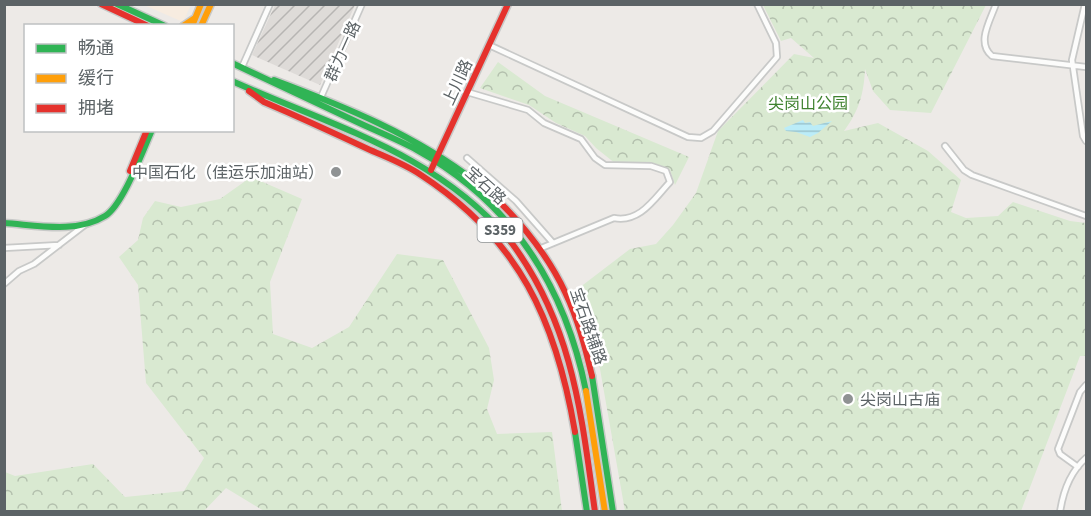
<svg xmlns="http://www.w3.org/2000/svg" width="1091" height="516" font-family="'Source Sans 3','Noto Sans SC',sans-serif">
<defs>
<pattern id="industrial-furrows" width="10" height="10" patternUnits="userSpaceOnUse" patternTransform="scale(1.5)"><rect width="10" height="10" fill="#dedbd8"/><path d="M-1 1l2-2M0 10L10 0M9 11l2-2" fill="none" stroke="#b7b5b3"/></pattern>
<pattern id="forest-crowns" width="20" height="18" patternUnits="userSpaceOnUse" patternTransform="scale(1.5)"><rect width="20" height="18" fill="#d9e9d1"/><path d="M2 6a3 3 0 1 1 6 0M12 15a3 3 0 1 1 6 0" fill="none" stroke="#b3c0ad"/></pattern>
<pattern id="water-rules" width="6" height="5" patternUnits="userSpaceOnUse" patternTransform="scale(1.5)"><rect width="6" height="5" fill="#bbecf8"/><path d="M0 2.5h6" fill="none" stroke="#9bc3cd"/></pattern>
</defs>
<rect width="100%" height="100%" fill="#edeae7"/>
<path fill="#f7ece0" d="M144,5H191L183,22Z"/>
<path fill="url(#industrial-furrows)" d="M275,5H355L320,85L252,55Z"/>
<path fill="url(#forest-crowns)" d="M763,5H986L931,113L890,110L873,91L865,69C864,93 859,111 844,131L878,123L928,151L961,180L951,212L966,218L998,216L1013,202L1070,221L1086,223V356H1080L1021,511H625L600,369L591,335L575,291L630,249L656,244L673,225L696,193L718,131L794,54L814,58L791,38L781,41Z
M498,62L545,96L689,157L675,185L670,170L651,163L616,164L596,148L585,136L556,123L529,105L480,88Z
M251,177L302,199L270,282L273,334L312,348L349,327L397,254L443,260L489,348L494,380L487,409L497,434L552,432L562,511H264L226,488L204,511H5V472L15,476L93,464L125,497L184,491L204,458L146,383L138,285L119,257L138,240L143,218L155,201L181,207L220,199Z"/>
<path fill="url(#water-rules)" d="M803,120L805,123L810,122L813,126L832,121L818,133L810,137L796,132L786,131L784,128Z"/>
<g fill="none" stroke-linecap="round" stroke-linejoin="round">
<g stroke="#c8c9c8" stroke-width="8">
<path id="street" d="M996,4C990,21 976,43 992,56L1086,67
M1085,4L1072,60L1083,136L1086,141
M489,45L688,137L701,138L713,131L777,57L776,43L757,4
M242,67L270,4
M467,92L528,110L544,123L581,139L595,158L605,165L651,166L666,171L670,182C654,199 640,223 614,218L539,249
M321,97L362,4
M945,146L964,170L972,175L1086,216
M467,158L516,201L553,243
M4,248L59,245
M4,284L19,271L34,264L86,224
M1078,467L1060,454L1058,449L1080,392L1086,385
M1060,512C1063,492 1071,471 1086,458"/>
</g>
<g stroke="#c8c9c8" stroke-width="9">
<path id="fast" d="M117,4L165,26
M232,63C273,82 314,102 355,121C376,131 397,139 417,150C513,203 565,286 586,391
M274,80C346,107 415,135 476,182
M232,81C334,127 437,153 511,242
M4,223C36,225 76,234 105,216C123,205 143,150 152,130
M592,376L613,512
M575,432L587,512"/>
</g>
<g stroke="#c8c9c8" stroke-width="9">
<path id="slow" d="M183,26L195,18
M192,26L201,4
M201,26L211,4
M586,391L605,512"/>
</g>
<g stroke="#c8c9c8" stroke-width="9">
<path id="jam" d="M101,4L148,26
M249,91L264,102C299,117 334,133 368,149C386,157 405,164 421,175C519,239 556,320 575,432
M431,170L508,4
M130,171L147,130
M476,182C511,208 547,253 565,292C578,319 585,347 592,376
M511,242C573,326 581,412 595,512"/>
</g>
<use href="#street" stroke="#fcfcfb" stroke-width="4.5"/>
<use href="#fast" stroke="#30b455" stroke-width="6"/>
<use href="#slow" stroke="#ff9f0a" stroke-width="6"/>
<use href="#jam" stroke="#e5322d" stroke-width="6"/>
</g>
<g fill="#8f9293" stroke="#fff" stroke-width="2">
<circle cx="336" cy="172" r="6"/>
<circle cx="848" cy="399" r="6"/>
</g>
<g text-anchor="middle" stroke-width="5" stroke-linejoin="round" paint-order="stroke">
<rect fill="#fff" stroke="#8d9294" stroke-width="1.5" x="477.5" y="218" width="45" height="24" rx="4.5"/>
<g font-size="15" font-weight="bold" fill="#5c6366">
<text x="500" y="235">S359</text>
</g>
<g font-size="16" fill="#5c6366" stroke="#fff">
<text transform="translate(342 51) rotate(-66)" y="6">群力一路</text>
<text transform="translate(457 82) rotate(-65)" y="6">上川路</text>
<text transform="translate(486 185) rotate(42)" y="6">宝石路</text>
<text transform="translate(589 326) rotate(71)" y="6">宝石路辅路</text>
</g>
<g font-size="16" fill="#3f822f" stroke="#fff">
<text x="808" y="109">尖岗山公园</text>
</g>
<g font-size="16" fill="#5c6366" stroke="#fff" text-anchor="end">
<text x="324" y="178">中国石化（佳运乐加油站）</text>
<text x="860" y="405" text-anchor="start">尖岗山古庙</text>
</g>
</g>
<rect width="1091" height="516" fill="none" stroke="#5c6366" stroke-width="12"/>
<rect x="24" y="24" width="210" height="108" fill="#ffffff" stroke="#bec1c2" stroke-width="1.5"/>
<rect x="36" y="44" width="30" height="9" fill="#30b455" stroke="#bec1c2" stroke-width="1.5"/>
<text x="78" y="54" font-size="18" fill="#5c6366">畅通</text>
<rect x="36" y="74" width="30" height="9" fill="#ff9f0a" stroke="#bec1c2" stroke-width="1.5"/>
<text x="78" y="84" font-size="18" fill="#5c6366">缓行</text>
<rect x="36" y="104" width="30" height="9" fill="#e5322d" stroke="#bec1c2" stroke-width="1.5"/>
<text x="78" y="114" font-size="18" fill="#5c6366">拥堵</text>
</svg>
